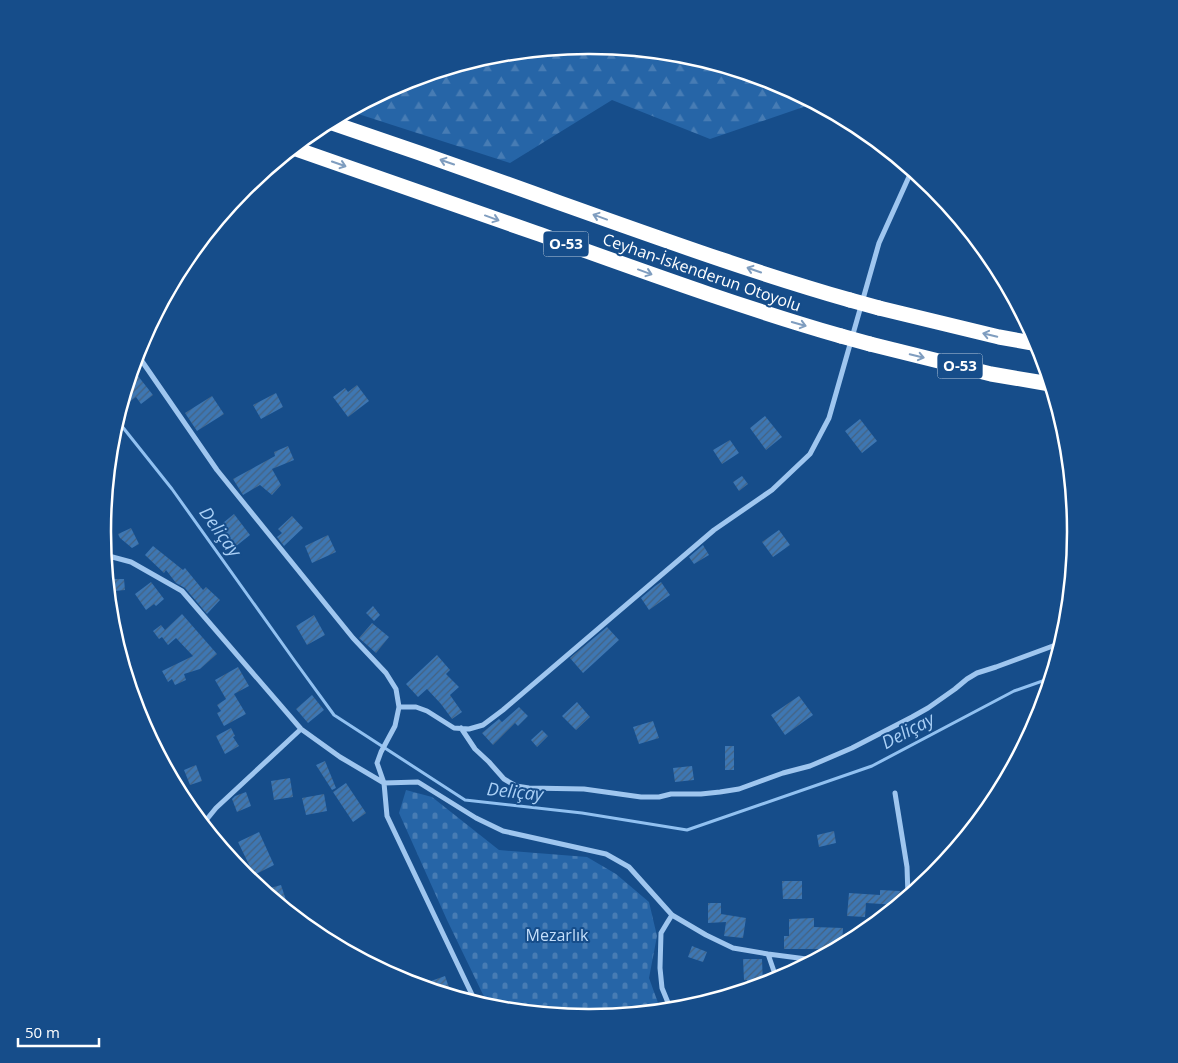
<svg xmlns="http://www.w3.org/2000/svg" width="1178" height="1063" font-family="'Open Sans',sans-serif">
<defs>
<pattern id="forest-firs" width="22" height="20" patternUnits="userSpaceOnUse" patternTransform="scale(1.25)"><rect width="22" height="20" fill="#2665a7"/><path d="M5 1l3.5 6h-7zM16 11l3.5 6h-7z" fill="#477cb4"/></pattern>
<pattern id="cemetery-stones" width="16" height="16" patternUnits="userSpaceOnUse" patternTransform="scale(1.25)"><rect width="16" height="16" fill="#2665a7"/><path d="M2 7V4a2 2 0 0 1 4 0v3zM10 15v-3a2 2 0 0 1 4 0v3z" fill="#477cb4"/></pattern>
<pattern id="building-hatch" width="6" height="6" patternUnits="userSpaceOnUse" patternTransform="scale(1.25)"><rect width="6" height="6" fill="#3e77b3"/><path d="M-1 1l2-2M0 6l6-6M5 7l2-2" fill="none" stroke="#456280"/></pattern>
</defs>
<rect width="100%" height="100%" fill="#164d8a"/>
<path fill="url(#forest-firs)" d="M589,45L684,54L775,82L815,103L710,139L612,100L510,163L349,111L403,82L494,54Z"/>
<path fill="url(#cemetery-stones)" d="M406,790L432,797L499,850L587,857L616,874L649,902L657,936L649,978L661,1011L589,1018L494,1009L489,1007L447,920L399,813Z"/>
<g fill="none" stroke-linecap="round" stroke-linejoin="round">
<path stroke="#91c1f1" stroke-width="3" d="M117,420L172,489L294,660L334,715L465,800L582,813L687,830L872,766L1014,691L1051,678"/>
</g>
<path fill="url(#building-hatch)" d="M131,374L135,379L138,376L153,395L141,404L136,397L129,402L124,396Z
M357,385L369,401L348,417L333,397L345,388L348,392Z
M276,393L283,407L261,419L253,405Z
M212,396L224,414L197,431L185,413Z
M765,416L782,437L766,450L750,428Z
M860,419L877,441L862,453L845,431Z
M730,440L739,453L722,464L713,450Z
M288,446L294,460L272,469L281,485L272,495L260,485L243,495L233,479L275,456L274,452Z
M742,476L748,484L739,491L733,482Z
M234,514L250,535L235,547L218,527Z
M292,516L303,528L284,546L277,537L282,533L278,529Z
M131,528L139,544L132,548L120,538L118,534Z
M779,530L790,545L773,557L762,542Z
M328,535L336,552L312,563L305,546Z
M703,545L709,555L694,564L689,557Z
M153,546L183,570L185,568L203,590L206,587L220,600L207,614L185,588L176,583L166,570L164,573L145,555Z
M114,579H124L125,590L115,591Z
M151,582L164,599L156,606L154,604L146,610L135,594Z
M661,582L670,595L649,610L641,598L655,586Z
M373,606L380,615L374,621L366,613Z
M182,614L217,654L200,669L184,674L186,680L175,685L172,679L168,682L162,671L193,656L176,638L168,645L162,637L159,639L153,631L161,625L165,630Z
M314,615L325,635L307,645L296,626Z
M372,623L389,637L376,653L359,638Z
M607,627L619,640L583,673L570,658Z
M437,655L450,670L446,674L459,687L450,695L462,712L452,719L441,704L427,689L418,697L406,684Z
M238,667L249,686L234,694L246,714L224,726L217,713L221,711L217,705L226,699L215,680Z
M312,695L324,710L308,723L296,709Z
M799,696L813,715L785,735L771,715Z
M577,702L590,717L576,730L562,716Z
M519,707L528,716L518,726L515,723L493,745L482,733L499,719L502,722Z
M653,721L659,738L639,744L633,727Z
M231,728L235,736L233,737L239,746L225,754L216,736Z
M542,730L548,736L537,747L531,740Z
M725,746H734V770H725Z
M325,761L336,788L332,790L316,765Z
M196,765L202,781L190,785L184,770Z
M692,766L694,780L675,782L673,768Z
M290,778L293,797L274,800L271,781Z
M346,783L366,813L353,822L333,792Z
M246,792L251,806L237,812L232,799L235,796Z
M324,794L327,811L306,815L302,798Z
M834,831L836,843L819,847L817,835Z
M259,832L274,865L254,875L238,842Z
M782,881H802V899H783Z
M281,885L287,903L281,905L263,890Z
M880,890L900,891L899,903L898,905L866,903L865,917L847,916L849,893L880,895Z
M708,903H721V914L746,918L743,938L724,936L726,922L708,923Z
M814,918V927L843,928L842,945L836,949H784V936H789V919Z
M692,946L707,952L703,962L688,957Z
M743,959H762L763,985L754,987H747V980H744Z
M445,976L452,996L435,991L431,981Z"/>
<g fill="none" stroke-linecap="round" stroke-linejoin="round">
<path stroke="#9fc6ef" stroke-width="5" d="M137,354L217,470L353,638L386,673L396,689L399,707L395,726L381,752L377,763L384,783L387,816L476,1003
M105,555L131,562L182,591L301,729L340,757L384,783L418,782L476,818L503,831L606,854L629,867L672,915L706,935L733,948L768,954L814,960
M399,707H416L427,711L454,728L469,729L483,725L503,710L714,530L772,490L810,454L829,418L879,243L912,170
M461,728L475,749L489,762L504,779L516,786L529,788L584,789L641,797H659L671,794H701L720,792L739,789L783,773L810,766L852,748L912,717L928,708L955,689L967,679L977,673L996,667L1061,643
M895,793L907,867L908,896
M203,824L216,808L301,729
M768,954L777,980
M671,1010L662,988L660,968L661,933L667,923L672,915"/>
<path stroke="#fff" stroke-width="15" d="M329,122C406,148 483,175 560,203C656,237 752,272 850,300
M293,148C374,176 455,204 536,233C637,269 737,306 841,336
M879,308L999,337L1038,344
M870,344L991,374L1050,384"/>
<path stroke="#fff" stroke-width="15" d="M850,300L879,308
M841,336L870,344"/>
</g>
<defs><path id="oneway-shaft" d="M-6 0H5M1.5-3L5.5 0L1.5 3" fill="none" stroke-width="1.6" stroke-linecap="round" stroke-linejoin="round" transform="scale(1.25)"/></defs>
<g stroke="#7f9dbf">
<use href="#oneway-shaft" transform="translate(447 162) rotate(-161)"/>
<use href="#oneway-shaft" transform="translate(339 164) rotate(19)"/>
<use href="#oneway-shaft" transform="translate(600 217) rotate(-160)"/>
<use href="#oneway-shaft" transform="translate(492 218) rotate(20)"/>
<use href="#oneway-shaft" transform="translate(754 270) rotate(-161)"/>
<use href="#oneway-shaft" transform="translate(645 272) rotate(20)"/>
<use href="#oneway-shaft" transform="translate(799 324) rotate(16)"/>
<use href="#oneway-shaft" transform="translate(990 335) rotate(-166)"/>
<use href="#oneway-shaft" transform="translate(917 356) rotate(14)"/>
</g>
<g text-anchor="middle" stroke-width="4" stroke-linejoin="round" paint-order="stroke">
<g fill="#164d8a" stroke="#b9cadc" stroke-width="1">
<rect x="543.5" y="231.5" width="45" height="25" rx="4"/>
<rect x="937.5" y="353.5" width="45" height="25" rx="4"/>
</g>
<g font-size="15" font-weight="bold" fill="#fff">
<text x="566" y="249">O-53</text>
<text x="960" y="371">O-53</text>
</g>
<g font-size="16" fill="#fff" stroke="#164d8a">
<text transform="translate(702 272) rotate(19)" y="6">Ceyhan-İskenderun Otoyolu</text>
</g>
<g font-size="16" fill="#c5dffb" stroke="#164d8a">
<text x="557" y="941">Mezarlık</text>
</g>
<g font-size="18" font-style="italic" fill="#aad0f6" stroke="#164d8a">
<text transform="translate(220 532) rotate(54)" y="6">Deliçay</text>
<text transform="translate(908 731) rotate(-28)" y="6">Deliçay</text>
<text transform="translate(515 792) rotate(6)" y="6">Deliçay</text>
</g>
</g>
<path d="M0 0H1178V1063H0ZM588 54H590A477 477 0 0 1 1067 531V532A477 477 0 0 1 590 1009H588A477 477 0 0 1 111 532V531A477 477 0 0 1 588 54Z" fill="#164d8a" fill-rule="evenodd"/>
<path fill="none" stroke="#fff" stroke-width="2.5" d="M588 54H590A477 477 0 0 1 1067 531V532A477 477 0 0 1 590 1009H588A477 477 0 0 1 111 532V531A477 477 0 0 1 588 54Z"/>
<path d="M18 1038v8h81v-8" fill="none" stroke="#ffffff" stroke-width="2.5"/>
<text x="25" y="1038" font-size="15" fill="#ffffff" stroke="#164d8a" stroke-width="4" paint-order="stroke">50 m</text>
</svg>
